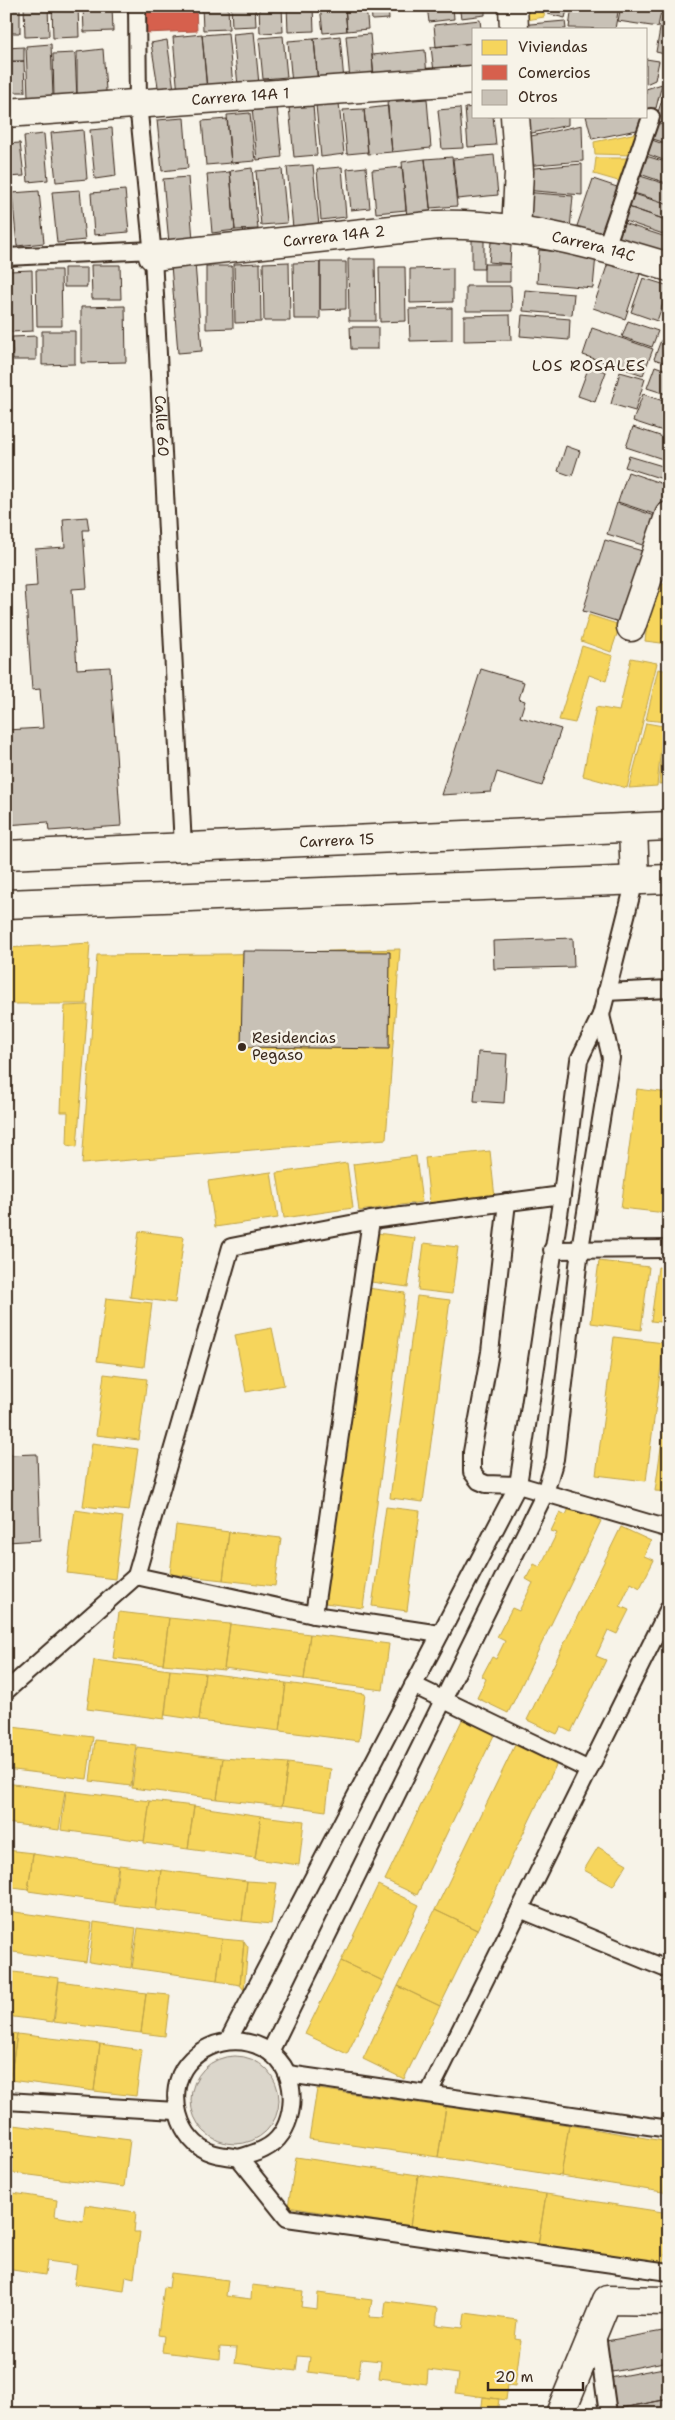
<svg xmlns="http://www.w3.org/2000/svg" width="675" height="2420" font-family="'Shantell Sans',sans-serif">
<rect width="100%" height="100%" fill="#f7f3e8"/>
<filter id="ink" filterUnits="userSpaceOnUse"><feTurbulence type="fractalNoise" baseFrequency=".02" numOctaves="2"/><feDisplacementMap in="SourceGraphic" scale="10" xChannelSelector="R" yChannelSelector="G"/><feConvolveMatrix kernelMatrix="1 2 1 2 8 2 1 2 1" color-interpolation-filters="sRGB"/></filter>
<g filter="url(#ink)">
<path fill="#dbd6cb" stroke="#8b8074" d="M191 2100a44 44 0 1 1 88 0a44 44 0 1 1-88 0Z"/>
<path fill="#f6d55c" stroke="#bea249" d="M521,6H545L544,17L521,21Z
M641,132L632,155L595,154L594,142Z
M596,158H633L625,183L594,174Z
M652,584H669V644L645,641Z
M589,615L620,625L611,652L581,641Z
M582,646L613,656L606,681L589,675L575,723L559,720Z
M631,658L657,663L627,788L583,776L596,707L619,711Z
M658,669L669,671V722L646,720Z
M646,723L663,726L657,786L629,788Z
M664,726H669V783L659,784Z
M90,943L86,1004H6V948Z
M400,949L386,1139L82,1164L97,955L229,954Z
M88,1005L77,1147L67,1145L68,1112H61L65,1006Z
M637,1089L669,1093V1189L666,1213L621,1208Z
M490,1151L495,1198L430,1205L425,1158Z
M416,1156L422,1202L359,1211L353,1164Z
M347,1163L353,1208L284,1218L277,1173Z
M271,1172L278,1218L215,1227L208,1181Z
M139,1231L184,1237L175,1303L130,1297Z
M377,1233L415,1238L408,1287L371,1282Z
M424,1243L458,1247L452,1294L418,1290Z
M599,1261L649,1267L641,1330L591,1323Z
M658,1267L669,1269V1323L651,1321Z
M367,1288L405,1293L363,1608L325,1603Z
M417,1296L450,1300L423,1502L390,1498Z
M106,1298L152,1303L144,1367L97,1361Z
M272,1328L284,1385L246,1392L235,1335Z
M614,1337L664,1343L646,1481L596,1475Z
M104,1374L147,1379L139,1440L96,1435Z
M669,1389V1492L655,1491Z
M92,1443L138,1449L129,1511L83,1506Z
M570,1506L601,1521L508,1713L477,1698L486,1679L482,1676L492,1657L496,1659L505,1641L497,1637L512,1608L519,1611L533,1583L526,1579L534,1564L540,1567L557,1533L551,1531L560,1512L566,1515Z
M386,1507L420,1511L407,1611L372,1606Z
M75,1510L123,1517L115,1579L67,1573Z
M176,1525L229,1532L223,1580L170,1574Z
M621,1527L651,1541L644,1556L654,1560L640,1588L631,1583L620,1606L629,1610L617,1634L608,1630L596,1656L606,1660L571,1732L561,1727L557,1734L527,1720Z
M229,1532L281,1538L275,1586L223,1580Z
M119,1612L169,1618L163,1664L113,1658Z
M169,1618L230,1624L224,1670L163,1664Z
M230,1624L310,1634L304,1679L224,1668Z
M310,1634L389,1644L383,1690L304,1680Z
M94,1660L170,1670L164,1719L87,1709Z
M170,1670L205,1673L199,1720L165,1715Z
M205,1673L286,1683L280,1731L199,1721Z
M286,1683L365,1694L359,1741L280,1731Z
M464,1716L496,1731L417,1895L385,1880Z
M12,1727L93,1737L87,1779L6,1769Z
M95,1740L136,1745L131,1786L90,1781Z
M516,1743L557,1763L477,1930L435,1910Z
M137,1747L223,1758L217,1799L132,1788Z
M223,1758L288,1763L282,1806L217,1799Z
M288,1763L331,1769L326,1811L282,1805Z
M6,1783L65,1791L59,1830L6,1823Z
M66,1791L150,1801L144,1841L61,1830Z
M150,1801L194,1806L188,1849L144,1843Z
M194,1806L261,1816L255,1858L188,1849Z
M261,1816L304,1821L299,1865L255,1859Z
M598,1847L627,1864L613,1886L584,1870Z
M6,1850L33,1853L28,1890L6,1887Z
M33,1854L118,1866L113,1903L28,1891Z
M119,1865L161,1870L156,1909L114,1904Z
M161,1870L247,1881L242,1921L156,1910Z
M247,1881L277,1883L271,1924L242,1921Z
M378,1885L419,1905L383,1981L341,1961Z
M435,1910L477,1930L440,2006L398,1986Z
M8,1911L92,1923L86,1962L6,1951Z
M94,1922L136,1928L131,1968L89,1962Z
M138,1928L222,1939L217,1980L132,1968Z
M222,1939L244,1941L240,1985L217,1981Z
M244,1941L248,1947L244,1990L240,1985Z
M341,1961L383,1981L347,2054L305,2034Z
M6,1971L59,1978L53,2022L6,2016Z
M59,1981L146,1993L141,2033L54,2022Z
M398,1986L440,2006L404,2079L363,2059Z
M146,1993L170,1995L165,2036L141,2033Z
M6,2032L17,2034L10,2080L6,2079Z
M17,2034L100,2044L94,2091L10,2080Z
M100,2044L142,2050L136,2096L94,2091Z
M317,2089L446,2107L438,2157L309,2139Z
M446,2107L569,2125L561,2176L438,2157Z
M6,2124L130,2140L124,2187L6,2172Z
M569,2125L669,2142V2193L561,2176Z
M296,2157L418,2175L410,2226L288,2207Z
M418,2175L546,2194L538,2245L410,2226Z
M7,2192L57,2200L55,2216L83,2221L85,2205L136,2212L134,2232H140L134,2278L126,2276L124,2291L74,2284L77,2265L47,2261L45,2275L6,2269Z
M546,2194L669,2213V2233L664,2264L538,2245Z
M171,2273L228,2280L226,2296L251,2299L252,2285L303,2291L301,2307L317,2309L318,2293L372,2300L369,2317L384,2318L386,2301L438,2308L436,2325L463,2328L465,2313L517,2320L515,2339L521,2340L515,2386L508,2385L506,2400L499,2399L456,2393L459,2374L428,2370L427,2384L379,2378L381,2361L361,2359L358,2378L308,2372L310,2357L298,2356L296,2371L235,2363L237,2348L220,2347L219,2359L162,2352L164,2336L158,2335L164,2287L169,2288Z
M483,2397L499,2399L497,2414H481Z"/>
<path fill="#d6604d" stroke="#a8503f" d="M142,6H196L197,31L143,33Z"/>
<path fill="#c8c1b6" stroke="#3b2a1e" d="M6,6H20V33H6Z
M24,6H48L49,36L25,37Z
M52,6H78L79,37L53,38Z
M83,6H112L113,31L84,32Z
M202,6H228L229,29L203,30Z
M231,6H255L256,26L232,27Z
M259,6H282L283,32L260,33Z
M287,6H313L314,31L288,32Z
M320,6H345L347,31L323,33Z
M345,6H366L368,29L347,31Z
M371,6H388L389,19L372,20Z
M427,6H453L454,19L429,22Z
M459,6H485V15L461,18Z
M549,6H568L565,18L548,14Z
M572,6H619L615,29L569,28Z
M621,6H662L658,27L618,21Z
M664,6H669V55L656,52Z
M480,20L481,29H474V43L436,47L434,25Z
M565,21L566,29H520L519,25Z
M254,32L259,84L238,86L233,34Z
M228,33L234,96L208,98L202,35Z
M202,34L207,92L178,95L173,37Z
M370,34L374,78L350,80L346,36Z
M283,36L287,77L263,79L259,38Z
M340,36L344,81L318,84L314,39Z
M314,39L318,82L292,84L288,41Z
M167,40L175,97L160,99L151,43Z
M474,43V76L435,80L431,47Z
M51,44L53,96L28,97L26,46Z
M24,47V61H6V48Z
M103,49L107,104L77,98V52Z
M425,50L427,77L374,82L372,55Z
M75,53L77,98L54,99L53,54Z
M646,59L659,61L655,80L646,84Z
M24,61L25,92H9L8,62Z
M662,84L656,108L646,109V89Z
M666,88L669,89V125L655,121Z
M427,99L431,148L392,152L387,102Z
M339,103L344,154L321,157L316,105Z
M313,105L317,155L294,157L289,107Z
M277,106L282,157L257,160L252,108Z
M388,106L392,152L368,154L364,109Z
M474,107V116H493L496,145L468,147L465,108Z
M460,108L463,148L442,149L438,110Z
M364,109L368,152L347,154L343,110Z
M250,113L255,161L231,163L227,115Z
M523,116H568V125L523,135Z
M586,116H642V129L592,139Z
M184,118L188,168L162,171L157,120Z
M227,119L231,163L206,165L202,121Z
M654,122L669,127V144L650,138Z
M582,125L583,161L524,166L522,138Z
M112,128L116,176L95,179L90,130Z
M83,130L87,179L56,182L51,133Z
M44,134L48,180L28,182L24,136Z
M649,139L669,146V162L644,153Z
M20,143L24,176L6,177V144Z
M494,155L498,195L457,199L453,159Z
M646,156L669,163V184L640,174Z
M452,157L457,206L430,208L425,159Z
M425,159L431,215L407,218L402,162Z
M582,164V195L524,190L523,169Z
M313,165L319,226L293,228L287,167Z
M342,167L346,217L321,220L317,169Z
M366,167L370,208L351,210L347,169Z
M402,167L406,210L376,213L372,170Z
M252,168L258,229L235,230L230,171Z
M282,169L287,223L261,225L256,171Z
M230,172L235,230L212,233L207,174Z
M640,176L669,185V204L634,193Z
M188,177L193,240L169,243L163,179Z
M593,179L620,188L602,238L576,229Z
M80,190L85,240L57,243L52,192Z
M125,190L129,232L94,235L91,193Z
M39,191L44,243L17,246L12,193Z
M523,192L573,196L570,229L521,225Z
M634,194L669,205V221L629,207Z
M628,207L669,221V236L622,220Z
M623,223L669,238V259L617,240Z
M472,238H484V269H472Z
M491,242L511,244L510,264L489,262Z
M539,250L596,255L593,288L537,283Z
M348,259H375L376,321H349Z
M289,262L290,321H264L263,263Z
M320,262H346V309L320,310Z
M320,262V319H294L293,263Z
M195,263L202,351L178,353L171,265Z
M260,263L261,322L235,323L234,264Z
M608,263L640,274L625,319L593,308Z
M484,264H510V282H484Z
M91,265H120L121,299H92Z
M206,266H232L233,328L206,329Z
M379,267H405L406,321L380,322Z
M64,268H87V287H64Z
M453,268V302L410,303V269Z
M32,270L33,331L10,332L9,271Z
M36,270H61L62,326H37Z
M643,278L669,286L657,321L631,312Z
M466,286H511L512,311H466Z
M525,290L574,294L572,315L523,311Z
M125,306L126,362L81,363V307Z
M452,308V340L410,341L409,309Z
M510,315L511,340L464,341V316Z
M522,315L570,319L569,340L520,336Z
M628,321L658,331L652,347L622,337Z
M350,327H378V349H351Z
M592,328L653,349L643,375L583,355Z
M42,331H75V364L42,365Z
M36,336V360H13L12,337Z
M661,340L669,342V364L654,359Z
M589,366L606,372L595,402L578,396Z
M655,366L669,371V395L647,388Z
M620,372L645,379L635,411L611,404Z
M643,394L669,403V433L633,421Z
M6,400H9V430H6Z
M633,427L669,439V461L626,447Z
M566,446L580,451L572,476L558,471Z
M629,456L669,468L666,480L625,467Z
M628,472L669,486L660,516L618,502Z
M617,503L658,517L649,547L607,534Z
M87,517L89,530H83L87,588L72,589L77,669L110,667L121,826L49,831L48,822L6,825V730L43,728L40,689L32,690L25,587L37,586L35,549L65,547L63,519Z
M605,540L649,553L626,624L583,611Z
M481,669L524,682L519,699L525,701L520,717L561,729L542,786L497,772L491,792L441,795Z
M573,938L574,967L494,969L493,941Z
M243,951L390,952L389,1049L241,1047Z
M478,1052L507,1054L504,1103L474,1101Z
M37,1454L40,1540L7,1542L6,1455Z
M663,2331L669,2361L612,2372L606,2341Z
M669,2367V2399L617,2409L610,2378Z
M669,2399V2414H618L617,2409Z"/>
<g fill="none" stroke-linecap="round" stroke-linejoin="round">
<g stroke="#3b2a1e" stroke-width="20">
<g id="service">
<path id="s1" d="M137,6L138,103L153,256L183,847"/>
<path d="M606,247L651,117"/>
<path d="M6,257L153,250"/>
<path d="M606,992L669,989"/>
<path d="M507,1202L490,1352L472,1452V1472L479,1481L486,1484L518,1485L669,1529"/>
<path d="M371,1220L231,1247L136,1576L314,1615L440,1634"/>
<path d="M552,1250L669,1249"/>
<path d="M314,1615L371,1220L562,1195"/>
<path d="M413,1685L589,1770"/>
<path d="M6,1691L136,1576"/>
<path d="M520,1909L669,1970"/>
<path d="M228,2041L518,1485L562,1195L579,1060L601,1015L635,880"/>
<path d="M270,2052L545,1493L555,1459L580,1249L611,1058L601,1015"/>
<path d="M288,2074L669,2129"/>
<path d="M429,2093L669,1608"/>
<path d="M6,2101L176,2111"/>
<path d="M239,2158C247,2155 257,2153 264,2149C293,2135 299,2091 283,2066C261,2033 211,2034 187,2064C165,2091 178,2142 212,2153C221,2156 230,2156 239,2158L287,2218L669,2272"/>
<path d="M597,2334L608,2414"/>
</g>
</g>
<g stroke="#3b2a1e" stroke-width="31">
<g id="minor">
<path d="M513,6L514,29"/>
<path id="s2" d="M6,113L474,80"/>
<path d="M515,116L519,172L516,230"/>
<path id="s3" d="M153,256L438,225C516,223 594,244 669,267"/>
<path d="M631,627L669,516"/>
<path d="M560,2414L607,2300L669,2301"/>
</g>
</g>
<g stroke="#3b2a1e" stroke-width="31">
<g id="secondary">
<path d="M633,828L635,880"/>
<path id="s4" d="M6,855L669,826"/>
<path d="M6,904L669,879"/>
</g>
</g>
<use href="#service" stroke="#f7f3e8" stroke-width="16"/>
<use href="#minor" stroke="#f7f3e8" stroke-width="28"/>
<use href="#secondary" stroke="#f7f3e8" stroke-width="28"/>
</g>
</g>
<circle fill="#3b2a1e" stroke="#f7f3e8" stroke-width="2" cx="242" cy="1047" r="5"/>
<g text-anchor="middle" stroke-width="5" stroke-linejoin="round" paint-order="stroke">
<g font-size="15" fill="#3b2a1e" stroke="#f7f3e8">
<text dy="5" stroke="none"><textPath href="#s2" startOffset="235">Carrera 14A 1</textPath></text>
<text dy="5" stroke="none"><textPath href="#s3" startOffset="182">Carrera 14A 2</textPath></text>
<text dy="5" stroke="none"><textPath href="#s3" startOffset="444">Carrera 14C</textPath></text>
<text dy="5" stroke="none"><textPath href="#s1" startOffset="421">Calle 60</textPath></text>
<text dy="5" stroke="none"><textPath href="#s4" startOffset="331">Carrera 15</textPath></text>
</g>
<g font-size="15" fill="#3b2a1e" stroke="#f7f3e8" text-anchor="start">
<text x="252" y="1043">Residencias<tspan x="252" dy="17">Pegaso</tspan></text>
</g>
<g font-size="16" letter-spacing="1" fill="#3b2a1e" stroke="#f7f3e8">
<text x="589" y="371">LOS ROSALES</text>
</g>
</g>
<rect width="675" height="2420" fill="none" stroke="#f7f3e8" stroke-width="25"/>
<rect x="12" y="12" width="650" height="2395" fill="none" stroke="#3b2a1e" stroke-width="2" filter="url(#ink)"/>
<rect x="472" y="28" width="175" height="90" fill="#f7f3e8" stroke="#aca397"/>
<rect x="482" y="40" width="25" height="15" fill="#f6d55c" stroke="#aca397"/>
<text x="518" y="52" font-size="15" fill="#3b2a1e">Viviendas</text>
<rect x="482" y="65" width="25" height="15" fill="#d6604d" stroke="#aca397"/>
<text x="518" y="78" font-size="15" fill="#3b2a1e">Comercios</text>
<rect x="482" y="90" width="25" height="15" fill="#c8c1b6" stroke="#aca397"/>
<text x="518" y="102" font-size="15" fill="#3b2a1e">Otros</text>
<path d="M488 2382v8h95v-8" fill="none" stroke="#3b2a1e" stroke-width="2.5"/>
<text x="495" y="2382" font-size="15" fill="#3b2a1e" stroke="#f7f3e8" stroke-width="4" paint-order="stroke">20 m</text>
</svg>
